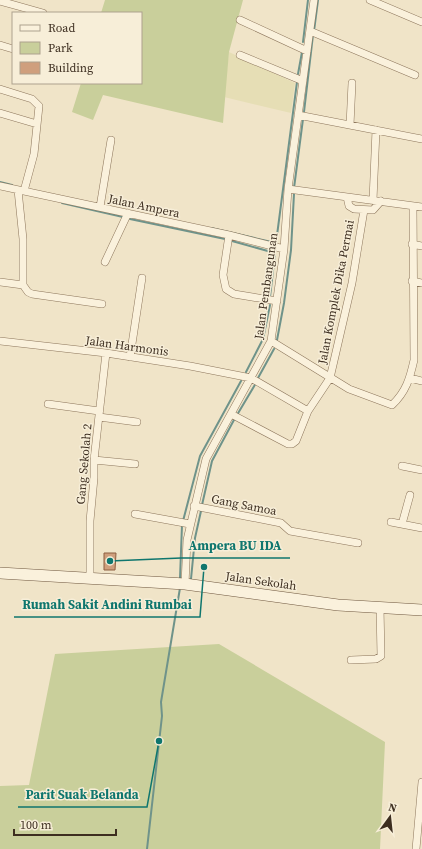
<svg xmlns="http://www.w3.org/2000/svg" width="422" height="849" font-family="'Source Serif 4',serif">
<rect width="100%" height="100%" fill="#f0e4c8"/>
<path fill="#e6deb5" d="M229,52L295,83L291,113L224,97Z"/>
<path fill="#c9cf9b" d="M105,0H243L229,52L223,123L103,95L93,120L72,112L81,83H141V13H101Z
M219,644L385,742L380,849H0V786L29,785L55,654Z"/>
<g fill="none" stroke-linecap="round" stroke-linejoin="round">
<path stroke="#6f938a" stroke-width="2" d="M314,31L318,0
M303,42L308,0
M298,74L302,52
M304,112L313,35
M0,182L12,185
M294,188L303,119
M62,203L123,217
M130,219L225,239
M211,228L276,243L297,82
M232,241L275,253L270,297
M277,340L284,303L291,250L294,194
M246,372L263,339L270,305
M258,378L274,349
M237,415L256,383
M202,505L212,461L235,418
M183,521L200,456L241,381
M180,578L182,525
M191,579L195,538L201,511
M147,849L162,716L161,702L180,588"/>
</g>
<path fill="#cf9f7d" stroke="#8d5f41" d="M104,553H116L115,570H104Z"/>
<g fill="none" stroke-linecap="round" stroke-linejoin="round">
<g stroke="#8d765c" stroke-width="8">
<path id="street" d="M370,0L422,22
M0,1L43,13
M240,20L307,51
M310,31L415,75
M0,45L13,49
M240,55L303,81
M0,89L32,99L39,106L34,154L24,191
M0,113L37,124
M298,115L422,139
M350,125L352,83
M0,186L229,235L284,249
M288,189L422,207
M347,197L349,206L354,209L373,210L381,201
M373,200L376,130
M100,207L111,140
M229,235L223,275L226,289L234,294L277,301
M412,244L422,246
M105,262L128,213
M412,281L422,283
M0,282L23,285V239L18,190
M23,285L28,292L32,294L102,304
M0,341L106,353L190,366L251,378L308,411
M271,341L349,389L392,405C406,392 410,378 414,360L413,206
M130,357L142,278
M410,378L422,381
M48,404L99,411
M231,414L288,444H292L296,441L308,411L330,378L352,283L364,210
M99,417L137,422
M94,460L135,464
M402,466L422,470
M194,506L281,523L290,531L358,543
M135,514L190,524
M391,522L422,528
M402,524L410,495
M90,578V521L94,478V460L106,353
M185,584L187,540L206,459L271,341L284,249L288,189L314,0
M351,660L376,659L381,656L380,607
M416,849L422,782"/>
</g>
<g stroke="#6f573f" stroke-width="12">
<path id="secondary" d="M0,573L185,584L338,605L422,610"/>
</g>
<use href="#street" stroke="#faf1dc" stroke-width="7"/>
<use href="#secondary" stroke="#faf1dc" stroke-width="11"/>
</g>
<g text-anchor="middle" stroke-width="3" stroke-linejoin="round" paint-order="stroke">
<g font-size="12" fill="#3d2e20" stroke="#f7eed8">
<text transform="translate(144 206) rotate(12)" y="4">Jalan Ampera</text>
<text transform="translate(266 286) rotate(-82)" y="4">Jalan Pembangunan</text>
<text transform="translate(336 292) rotate(-79)" y="4">Jalan Komplek Dika Permai</text>
<text transform="translate(127 346) rotate(8)" y="4">Jalan Harmonis</text>
<text transform="translate(84 464) rotate(-85)" y="4">Gang Sekolah 2</text>
<text transform="translate(244 505) rotate(11)" y="4">Gang Samoa</text>
<text transform="translate(261 581) rotate(8)" y="4">Jalan Sekolah</text>
</g>
</g>
<path fill="none" stroke="#0f766e" stroke-width="1.5" d="M110 561L181 558H290M204 567L200 617H14M159 741L147 807H18"/>
<g fill="#0f766e" stroke="#f7eed8" stroke-width="1.5">
<circle cx="110" cy="561" r="4"/>
<circle cx="204" cy="567" r="4"/>
<circle cx="159" cy="741" r="4"/>
</g>
<g font-size="13" text-anchor="middle" font-weight="bold" fill="#0f766e" stroke="#f7eed8" stroke-width="3" stroke-linejoin="round" paint-order="stroke">
<text x="235" y="550">Ampera BU IDA</text>
<text x="107" y="609">Rumah Sakit Andini Rumbai</text>
<text x="82" y="799">Parit Suak Belanda</text>
</g>
<rect x="12" y="12" width="130" height="72" fill="#f7eed8" stroke="#ada18e"/>
<rect x="20" y="25" width="20" height="6" fill="#faf1dc" stroke="#ada18e"/>
<text x="48" y="32" font-size="12" fill="#3d2e20">Road</text>
<rect x="20" y="42" width="20" height="12" fill="#c9cf9b" stroke="#ada18e"/>
<text x="48" y="52" font-size="12" fill="#3d2e20">Park</text>
<rect x="20" y="62" width="20" height="12" fill="#cf9f7d" stroke="#ada18e"/>
<text x="48" y="72" font-size="12" fill="#3d2e20">Building</text>
<g transform="translate(390 817) rotate(15)" stroke="#f7eed8" stroke-width="3" paint-order="stroke">
<path d="M0-3L7 15L0 10L-7 15Z" fill="#3d2e20"/>
<text y="-6" font-size="11" font-weight="bold" text-anchor="middle" fill="#3d2e20">N</text>
</g>
<path d="M14 829v6h102v-6" fill="none" stroke="#3d2e20" stroke-width="2"/>
<text x="20" y="829" font-size="12" fill="#3d2e20" stroke="#f7eed8" stroke-width="3" paint-order="stroke">100 m</text>
</svg>
